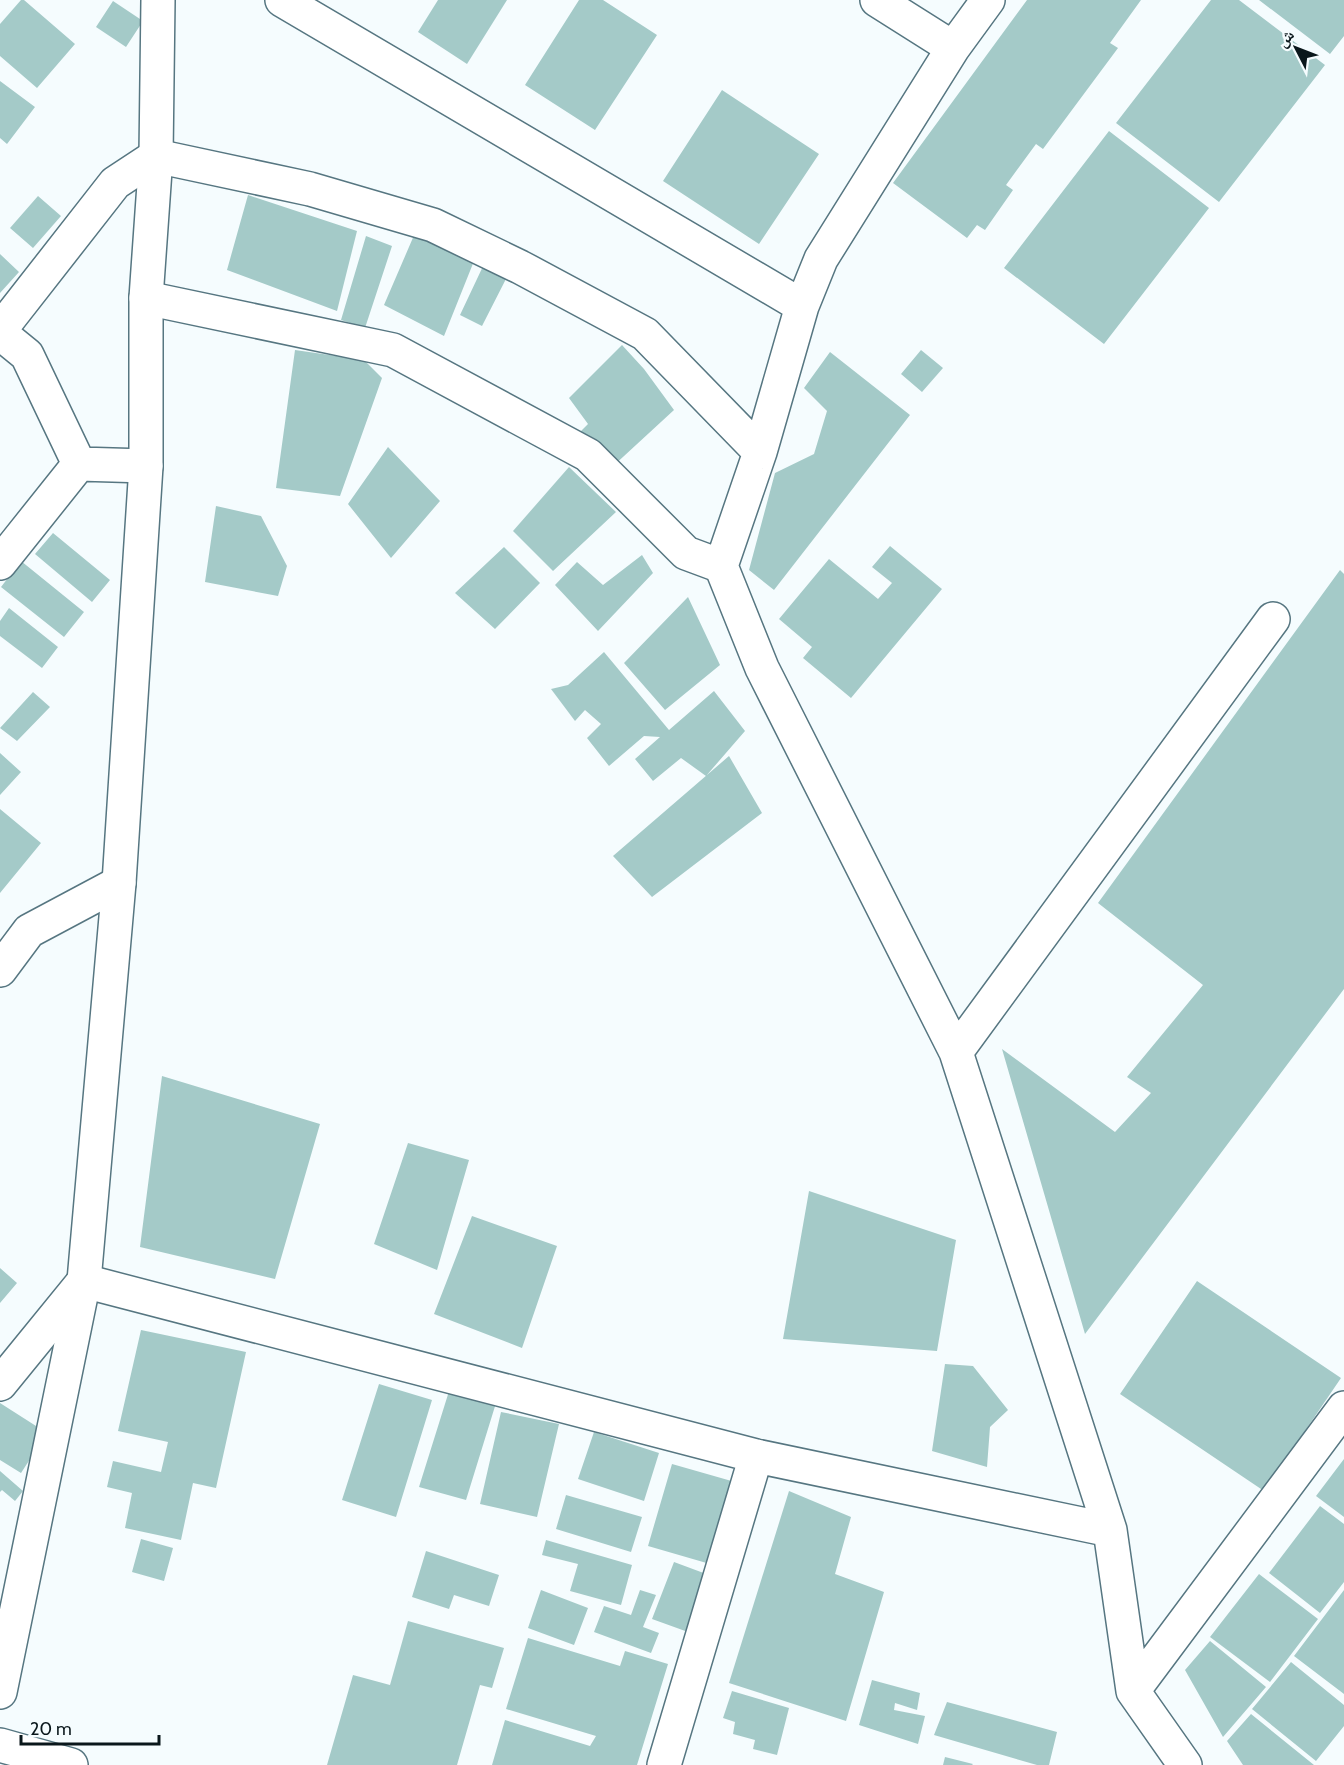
<svg xmlns="http://www.w3.org/2000/svg" width="1344" height="1765" font-family="Cabin,'Noto Naskh Arabic',sans-serif">
<rect width="100%" height="100%" fill="#f5fcfe"/>
<path fill="#a4cac8" d="M21,0H24L75,44L37,88L0,56V24Z
M438,0H507L467,64L418,32Z
M579,0H603L657,35L595,130L525,85Z
M1027,0H1141L1110,43L1118,48L1043,149L1036,144L1006,185L1013,190L985,230L977,225L967,238L893,183Z
M1211,0H1239L1325,65L1219,202L1116,123Z
M1259,0H1344V36L1330,54Z
M113,1L143,21L126,47L96,27Z
M0,81L35,107L7,144L0,138Z
M722,90L819,154L759,244L663,181Z
M1109,131L1209,208L1104,344L1004,268Z
M248,195L357,231L337,311L227,270Z
M38,196L61,216L33,248L10,228Z
M415,233L476,256L444,336L384,305Z
M366,236L392,246L365,328L341,320Z
M0,254L19,272L0,293Z
M485,262L508,275L482,326L460,315Z
M622,345L644,369L674,410L611,468L579,433L588,424L569,398Z
M295,350L364,360L382,378L340,496L276,488Z
M921,350L943,368L922,392L901,374Z
M830,352L910,415L774,590L749,570L775,473L814,454L827,411L804,388Z
M388,447L440,501L391,558L348,504Z
M569,467L616,512L553,571L513,531Z
M216,506L261,516L287,566L278,596L205,582Z
M53,533L110,580L92,602L35,554Z
M890,546L942,589L851,698L803,658L812,647L779,619L829,559L878,599L892,583L872,567Z
M504,547L540,583L495,629L455,593Z
M642,555L653,573L598,631L555,585L577,562L603,585Z
M21,561L84,612L64,637L1,587Z
M1340,570L1344,574V989L1085,1334L1002,1049L1115,1132L1151,1093L1127,1077L1203,985L1098,903Z
M688,597L720,665L665,710L624,663Z
M9,608L58,647L42,668L0,636V621Z
M604,652L669,730L714,691L745,731L706,776L681,758L653,781L635,759L660,737L644,736L609,766L587,738L601,724L585,710L575,721L551,689L568,685Z
M33,692L50,707L17,741L0,728Z
M0,753L21,772L0,795Z
M729,756L762,813L652,897L613,856Z
M0,809L41,843L0,893Z
M162,1076L320,1124L275,1279L140,1247Z
M408,1143L469,1160L437,1270L374,1244Z
M809,1191L956,1240L937,1351L783,1339Z
M472,1216L557,1246L522,1348L434,1314Z
M0,1268L17,1283L0,1303Z
M1197,1281L1341,1378L1264,1491L1120,1394Z
M141,1330L246,1352L216,1488L193,1483L181,1540L125,1528L132,1493L107,1487L113,1461L161,1472L168,1442L118,1431Z
M945,1364L973,1366L1008,1410L990,1427L987,1467L932,1451Z
M379,1384L432,1400L396,1517L342,1500Z
M450,1388L496,1403L466,1500L419,1487Z
M0,1403L47,1433L21,1473L0,1460Z
M501,1412L559,1424L537,1517L480,1504Z
M594,1432L659,1453L644,1501L578,1479Z
M1344,1459V1517L1316,1496Z
M672,1464L735,1482L710,1564L648,1546Z
M0,1471L23,1491L15,1501L2,1490L0,1492Z
M789,1491L851,1517L835,1574L884,1592L846,1721L729,1683Z
M566,1495L642,1517L631,1552L556,1529Z
M1320,1506L1344,1524V1582L1320,1613L1269,1573Z
M141,1539L173,1548L164,1581L132,1572Z
M546,1540L632,1565L621,1605L570,1591L578,1564L542,1555Z
M426,1551L499,1575L489,1606L454,1595L449,1609L412,1597Z
M674,1562L709,1575L688,1632L652,1619Z
M1259,1574L1318,1619L1270,1682L1210,1637Z
M541,1590L588,1608L574,1645L528,1628Z
M640,1590L656,1595L643,1627L659,1633L651,1653L594,1632L604,1606L631,1615Z
M1344,1590V1694L1294,1656Z
M408,1621L504,1648L492,1688L480,1685L457,1765H327L353,1675L390,1685Z
M528,1638L620,1666L625,1651L668,1664L637,1765H492L505,1720L590,1746L596,1736L506,1709Z
M1210,1641L1266,1687L1223,1737L1185,1670Z
M1291,1662L1344,1705V1726L1316,1761L1252,1709Z
M872,1680L920,1693L917,1710L895,1703L894,1710L925,1716L918,1744L859,1725Z
M732,1691L789,1708L777,1755L753,1749L755,1740L733,1734L735,1722L723,1718Z
M947,1702L1057,1732L1049,1765H1037L934,1735Z
M1251,1714L1314,1765H1243L1227,1741Z
M945,1757L973,1764L972,1765H943Z"/>
<g fill="none" stroke-linecap="round" stroke-linejoin="round">
<g stroke="#567681" stroke-width="36">
<path id="street" d="M282,0L802,306
M877,0L953,48
M988,0L953,48L821,259L802,306L760,452L721,566L762,668L956,1052L1110,1530L1133,1691L1185,1765
M146,298L393,350L588,455L686,553L721,566
M0,330L115,183L156,156L310,189L433,225L520,267L645,334L760,452
M0,333L27,355L79,464
M0,563L79,464L146,466
M0,970L29,931L119,883
M956,1052L1273,619
M0,1384L84,1281L756,1456L1110,1530
M1133,1691L1344,1408
M0,1745L71,1765
M664,1765L756,1456"/>
</g>
<g stroke="#567681" stroke-width="36">
<path id="secondary" d="M0,1692L84,1281L119,883L146,466V298L156,156L158,0"/>
</g>
<use href="#street" stroke="#fff" stroke-width="33"/>
<use href="#secondary" stroke="#fff" stroke-width="33"/>
</g>
<g transform="translate(1296 48) rotate(312)" stroke="#f5fcfe" stroke-width="4.5" paint-order="stroke">
<path d="M0-4.5L10 22L0 15L-10 22Z" fill="#0a171b"/>
<text y="-9" font-size="16" font-weight="bold" text-anchor="middle" fill="#0a171b">ش</text>
</g>
<path d="M21 1735v9h138v-9" fill="none" stroke="#0a171b" stroke-width="3"/>
<text x="30" y="1735" font-size="18" fill="#0a171b" stroke="#f5fcfe" stroke-width="4.5" paint-order="stroke">20 m</text>
</svg>
